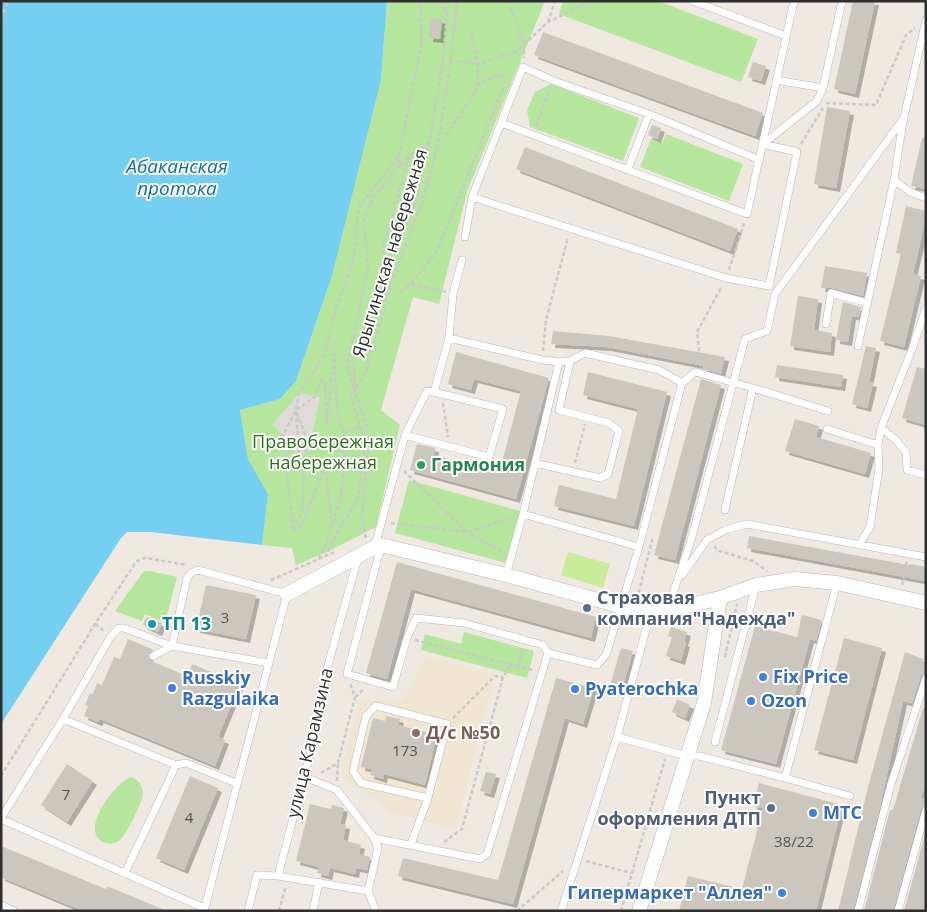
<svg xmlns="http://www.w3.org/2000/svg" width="927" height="912" font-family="'Open Sans',sans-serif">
<defs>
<filter id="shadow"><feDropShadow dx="4" dy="4" stdDeviation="0" flood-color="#0004"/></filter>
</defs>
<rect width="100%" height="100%" fill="#efe9e1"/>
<path fill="#f0e6d1" d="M427,657L495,674L456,828L393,813L345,779L342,766L360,700H403Z"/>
<path fill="#b6e59e" d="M387,1H545L467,192L439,304L413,297L381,410L400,425L376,527L327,552L296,565L292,548L262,545L268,494L248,459L240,410L280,399L296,381L332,276L381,80Z
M563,1H658L758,39L741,82L559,14Z
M551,84L639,118L623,161L530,127L527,110L535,92Z
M666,134L743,164L729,201L640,167L651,139L662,143Z
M409,480L520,511L506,563L395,533Z
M144,571H149L177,577L165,623L145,614L142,621L115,611Z
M464,632L534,651L527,678L421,650L425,634L461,644Z
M131,777C139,779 143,787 143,795C142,802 126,836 120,840C117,843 110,844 106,843C76,834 115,782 131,777Z"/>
<path fill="#c9ec9a" d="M568,552L610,564L603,588L561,575Z"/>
<path fill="#dfdcd8" d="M299,393L320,397L309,450L299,456L283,435L272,425Z"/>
<path fill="#75cff0" d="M1,1H387L381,80L332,276L296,381L280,399L240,410L248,459L268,494L262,545L151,532H127L121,538L1,724Z"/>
<path fill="#cbc7bf" filter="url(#shadow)" d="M853,1H875L855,94L834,89Z
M431,18L442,20L440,39L429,38Z
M543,32L763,113L755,136L534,55Z
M753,62L766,66L761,81L748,77Z
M827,107L850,111L836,188L814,184Z
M652,125L661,128L657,139L648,135Z
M922,138H926V189L911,186Z
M525,147L738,229L730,251L516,169Z
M906,206L926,211V218L913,274L921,276L904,347L880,341L901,254L896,253Z
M825,266L867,273L863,296L832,288H821Z
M798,296L818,299L814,330L832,333L830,352L790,346Z
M843,302L861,307L859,317L852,316L848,342L836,340Z
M553,331L609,336L725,357L721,374L703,369L704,366L607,347L551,344Z
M866,346L876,348L869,382L873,383L867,408L852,404Z
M456,352L549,378L516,499L410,470L417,444L435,448L434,455L499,473L521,391L474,379L471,390L448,384Z
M777,365L843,375L841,387L775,377Z
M917,367L926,369V425L902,418Z
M588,372L667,392L634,526L554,506L559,485L616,499L638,409L583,395Z
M701,379L721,385L675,560L654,555Z
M795,419L819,426L816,437L871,453L865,474L785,451Z
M749,536L909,565L910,564L926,567V581L747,548Z
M397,562L596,617L591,638L411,589L387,679L366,673Z
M206,585L256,595L246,639L196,629Z
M802,615L822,620L816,641L810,639L776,764L721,750L755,626L797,637Z
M146,617L162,623L158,632L143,625Z
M671,627L687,632L684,642L686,643L681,661L666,656L672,637L668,636Z
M844,638L882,648L853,760L814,750Z
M128,639L154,650L148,655L151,661L187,676L192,664L240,684L218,737L225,740L215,766L100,719L98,722L84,716L88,706L85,705L90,693L93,694L97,683L102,685L114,657L120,659Z
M621,648L633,651L621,693L609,689Z
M905,652L923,659L922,662L926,663V673L921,676L912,703L903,701L880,807L853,911H838L867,791Z
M556,678L594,688L583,724L565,718L513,904L398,876L403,858L498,880Z
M677,699L690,705L685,718L672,712Z
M923,708L926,709V782L921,798L926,799V805L921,809L893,911H864L890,810H893Z
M386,716L400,719L398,725L437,735L425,785L384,774L383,779L370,775L372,769L361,767L373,718L385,721Z
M67,764L93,781L67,822L41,805Z
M486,772L496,774L490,794L480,791Z
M190,776L218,788L184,870L156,858Z
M759,783L842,805L816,911H679L688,876L742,889L763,808L753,806Z
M310,804L331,809L332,805L344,808L340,824L346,825L343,840L361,845L359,854L370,857L367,870L356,868L355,874L330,868L328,876L317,873L319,867L296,861Z
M926,831V911H904Z
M1,846L106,889L107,886L167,911H83L1,877Z"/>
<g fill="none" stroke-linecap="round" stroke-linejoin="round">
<g stroke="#b4b7c1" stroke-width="8">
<path id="lane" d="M693,1L786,36
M776,80L823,88L842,1
M903,122L926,20
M763,144L817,101L823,88
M760,160L649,114L554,81L523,67L501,123L747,214L794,1
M628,169L649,114
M895,177L894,180L910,192L926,198
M472,197L726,278L769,286L797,152L763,144
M465,237L472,197L501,123
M826,324L831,293L868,303
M449,338L453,294L462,260
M858,346L894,180L903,121
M682,383L695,372L753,388L725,510
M753,388L828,411
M881,428L895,439L906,452L907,470L926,475
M827,429L878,445L879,469L870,527L859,545
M405,435L427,391L434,392
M878,445L881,428L912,349L926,308
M535,463L600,478L608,474L619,431L609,423L559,410L570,361
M523,514L639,547L682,383L659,370L585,353L570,361L559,362
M375,546L405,435L489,457L503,409L434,392L449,338L542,360L559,362L523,514L506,575
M381,546L347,674L393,687L407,638L416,618L464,623L543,645L548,653L597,665L606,655L639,547
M682,575L707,540L725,530L747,524L926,557
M667,611L691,540L745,339L767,331L775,294L903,119
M153,656L172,646L187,578L191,573L198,570L287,594L204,911
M63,719L176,765L186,763L236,783
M617,737L687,756H699L785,778L837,583
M715,742L756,585
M305,777L337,790L374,838L378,848L368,891L376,911
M785,778L850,796
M1,818L63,719L111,636L119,628H124L172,646L268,663
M1,819L204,908
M374,838L480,859L487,854L548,653
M411,844L428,798L447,724L376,706L366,716L353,771L361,783L428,798
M125,873L176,765
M278,876L368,891
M1,905L14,911
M248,911L257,875L278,876L322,708L326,672L358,558
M313,911L319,882
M561,911L617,737L651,611
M858,911L891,784L926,678
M898,911L926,810"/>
</g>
<g stroke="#b4b7c1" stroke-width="15">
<path id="street" d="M287,594L375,547L381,545L506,575L634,610L667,611L720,598L756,585L794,579L837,583L926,603
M639,911L704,703L720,598"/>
</g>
<path stroke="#c9c9c9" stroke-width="2.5" stroke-dasharray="4 2.5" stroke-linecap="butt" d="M438,1L447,13
M508,1L524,44V58
M1,2L7,4
M1,19L8,1
M548,22L555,1
M457,61L478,64L517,51L548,22L592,1
M477,85L500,74L506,82V84
M826,103L876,105L906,35L915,28
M536,126L550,89
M446,135L475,93C482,72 475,51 470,29
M801,144L823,108
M401,165L409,156L429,143
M729,270L744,223
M383,274L384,245L409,156
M411,284L446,292
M401,292L411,284L437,251L503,88
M370,313L378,309
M543,351L546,320L568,237
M696,364L699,351L697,332L722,286
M354,388L347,365L368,268L364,219L373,198L400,165L399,155L421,46V1
M443,403L448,437
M297,413L310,447
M299,456L310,447L346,452
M575,463L585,424
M404,471L467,532L503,552
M391,523L467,532L513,518
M293,529L283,435L296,410L316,396L320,381H325L327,424L334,354L338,416L344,433
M293,530L302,510L304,480L299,456L296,410L299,393L316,369L326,350L336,307L347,280L354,256L358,212L360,205L399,156
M293,530L301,527L325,466L332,524
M366,538L362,518L369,440L366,423L355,392L354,363L369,314L416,201L429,143L443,59L448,1
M714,546L719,551L753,561L767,571
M325,557L342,524L357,501L359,492L365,443L351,397L366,372L392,279L422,203L433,165L439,138L451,60L457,1
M319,559C338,515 348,481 344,433L360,426
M271,580L335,552
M902,585L907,561
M637,599L653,537
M95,624L104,631
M415,640L533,670
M725,657L737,604
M518,666L523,648
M355,697L364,689
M453,718L495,676L503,677
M321,773L338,763L355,697L350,683
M1,776L95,624L136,562L141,559L146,558L187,565
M337,781L338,763
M444,842L462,829L503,677L511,665
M586,861L631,873
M279,911L286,886
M517,911L563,871
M621,911L665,759"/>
<use href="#lane" stroke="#fff" stroke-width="7"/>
<use href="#street" stroke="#fff" stroke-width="14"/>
</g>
<circle fill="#2e9e5b" stroke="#fff" stroke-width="2" cx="421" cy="465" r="5"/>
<g fill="#5c6f8a" stroke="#fff" stroke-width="2">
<circle cx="587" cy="608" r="5"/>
<circle cx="771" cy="808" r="5"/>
</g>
<circle fill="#0f9aa8" stroke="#fff" stroke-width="2" cx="152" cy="624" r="5"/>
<g fill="#3f7fe0" stroke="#fff" stroke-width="2">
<circle cx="763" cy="677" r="5"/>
<circle cx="172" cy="688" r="5"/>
<circle cx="575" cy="689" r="5"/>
<circle cx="751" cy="701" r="5"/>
<circle cx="813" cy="813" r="5"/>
<circle cx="782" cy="893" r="5"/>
</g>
<circle fill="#8d6e63" stroke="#fff" stroke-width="2" cx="416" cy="733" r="5"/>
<g text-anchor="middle" stroke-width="4" stroke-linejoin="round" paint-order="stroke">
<g font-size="15" fill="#555452">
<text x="225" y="623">3</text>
<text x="405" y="756">173</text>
<text x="66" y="800">7</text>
<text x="189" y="823">4</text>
<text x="794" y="847">38/22</text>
</g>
<g font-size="18" fill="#2e2e2e" stroke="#fff">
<text transform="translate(390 253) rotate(-73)" y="6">Ярыгинская набережная</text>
<text transform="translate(310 743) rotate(-77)" y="6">улица Карамзина</text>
</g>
<g font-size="18" fill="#2c6e1b" stroke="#fff">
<text x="323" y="448">Правобережная<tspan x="323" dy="21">набережная</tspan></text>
</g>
<g font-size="18" font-weight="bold" fill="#27864d" stroke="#fff" text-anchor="start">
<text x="431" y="471">Гармония</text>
</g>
<g font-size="18" font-weight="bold" fill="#4e5e75" stroke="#fff" text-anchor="start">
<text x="597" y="604">Страховая<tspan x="597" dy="21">компания"Надежда"</tspan></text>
<text x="761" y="804" text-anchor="end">Пункт<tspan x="761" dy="21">оформления ДТП</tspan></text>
</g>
<g font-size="18" font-weight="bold" fill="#0d838f" stroke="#fff" text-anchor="start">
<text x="162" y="630">ТП 13</text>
</g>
<g font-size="18" font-weight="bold" fill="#366cbe" stroke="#fff" text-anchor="start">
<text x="773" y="683">Fix Price</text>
<text x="182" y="684">Russkiy<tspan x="182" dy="21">Razgulaika</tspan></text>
<text x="585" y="695">Pyaterochka</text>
<text x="761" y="707">Ozon</text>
<text x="823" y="819">МТС</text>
<text x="772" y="899" text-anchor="end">Гипермаркет "Аллея"</text>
</g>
<g font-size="18" font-weight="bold" fill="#785e54" stroke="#fff" text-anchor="start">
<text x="426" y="739">Д/с №50</text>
</g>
<g font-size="19" font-style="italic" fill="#0d6fa3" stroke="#fff">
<text x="177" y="173">Абаканская<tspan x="177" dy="22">протока</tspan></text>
</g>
</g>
<rect width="927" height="912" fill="none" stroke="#2e2e2e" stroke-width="5"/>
</svg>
